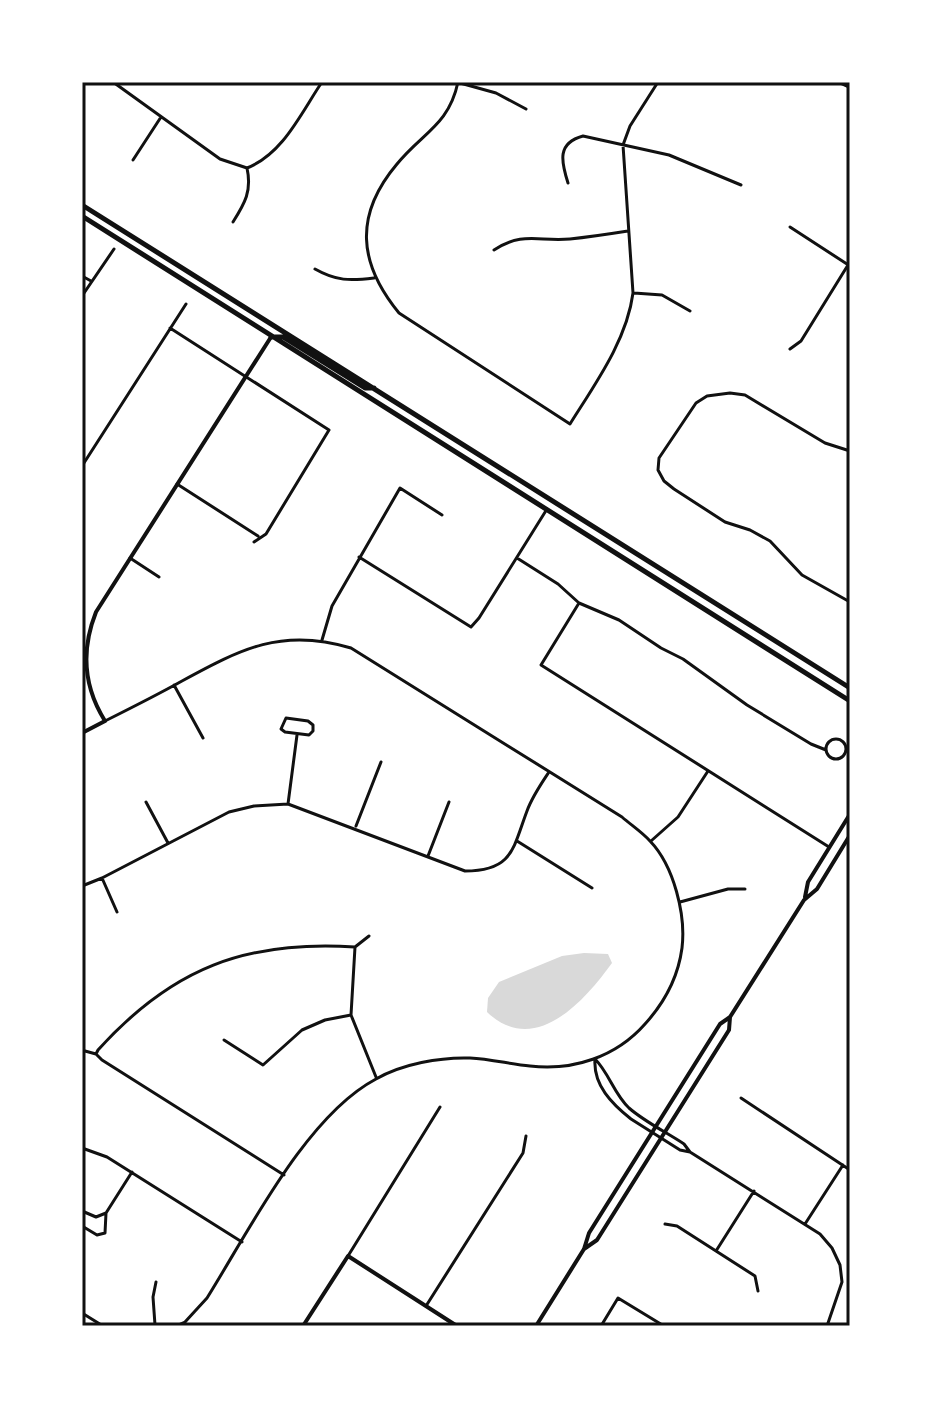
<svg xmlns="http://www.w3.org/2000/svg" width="932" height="1408" font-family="Mulish,sans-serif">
<rect width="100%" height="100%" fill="#fff"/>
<path fill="#d9d9d9" d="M584,953L608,954L612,963C583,1003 534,1057 487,1012L488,998L499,982L562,956Z"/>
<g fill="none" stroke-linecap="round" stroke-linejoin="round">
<path stroke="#111" stroke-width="3" d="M113,82L220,159L247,168
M458,82C449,125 422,133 397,164C354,215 358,263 399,313L570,424C595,384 627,340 633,293L623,145L630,126L658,82
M460,83L496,93L526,109
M133,160L161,117
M568,183C561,161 557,143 583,136L669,155L741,185
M233,222C245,203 252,191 247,168C283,154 301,113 322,82
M790,227L850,266
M494,250C523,231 539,242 570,239C589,237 609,234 628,231
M315,269C336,281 350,281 374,278
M82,276L91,281
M634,293L662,295L690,311
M82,296L114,249
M170,328L329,430L266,534L254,542
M790,349L801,341L848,265
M850,451L825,443L745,395L730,393L707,396L696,403L659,458L658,470L664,481L674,489L725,522L750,530L770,541L802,575L850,602
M82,466L186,304
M177,484L258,536
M359,557L471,627L479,618L547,509
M130,558L159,577
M517,558L558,584L579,603L619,620L661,648L683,659L747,705L811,744L826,750
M579,603L541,665L829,847
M322,640L332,606L400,488L442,515
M174,685L203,738
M286,718L308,721L313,725V731L309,735L285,732L281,729Z
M105,721C131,708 157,695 182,681C241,649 282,627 351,648L622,817C631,825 642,832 650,841C674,866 686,915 682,948C678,978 665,1002 645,1024C616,1057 573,1071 530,1066C510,1064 490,1059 470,1058C440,1057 402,1064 376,1079C306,1116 249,1231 207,1298L185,1322L176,1326
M826 749a10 10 0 1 1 20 0a10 10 0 1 1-20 0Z
M146,802L168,843
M288,804L297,735
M356,826L381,762
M517,841L592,888
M651,841L678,817L708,771
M428,856L449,802
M102,878L117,912
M82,886L102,878L229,812L254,806L288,804L465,871C513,871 513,848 527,811C532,797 541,784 549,772
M680,902L728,889H745
M355,947L369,936
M224,1040L263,1065L302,1030L325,1020L351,1015
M85,1051L96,1054
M595,1059C593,1085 612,1104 631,1119L680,1150L690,1152L820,1234L832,1248L840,1265L842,1282L827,1326
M595,1059C609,1073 614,1094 629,1108C645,1122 666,1132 684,1144L690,1152
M741,1098L850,1170
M82,1148L107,1157L242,1242
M284,1175L102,1060L96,1054L98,1050C172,968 246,940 355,947L351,1015L376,1077
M82,1211L96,1217L106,1213
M665,1224L677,1226L755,1276L758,1291
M805,1224L843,1165
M82,1226L97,1235L105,1233L106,1213L132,1172
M716,1251L754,1191
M348,1256L440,1107
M426,1306L523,1153L526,1136
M82,1313L103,1326
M155,1325L153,1297L156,1282
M601,1326L618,1298L664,1326"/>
<path stroke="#111" stroke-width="4" d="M839,82L850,87
M82,733L105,721C83,686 81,650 96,612L271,337
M303,1326L348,1256L457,1326"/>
<path stroke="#111" stroke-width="4" d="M805,897L808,882L850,814
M584,1249L597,1240L729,1030L730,1017
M536,1326L584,1249L589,1233L720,1024L730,1017L804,900L817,889L850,835"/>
<path stroke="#111" stroke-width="5" d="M82,205L850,688
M82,216L850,701
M271,337H283L365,388H374"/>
</g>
<rect width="932" height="1408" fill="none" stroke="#ffffff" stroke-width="168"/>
<rect x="84" y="84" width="764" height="1240" fill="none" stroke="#111" stroke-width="3"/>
</svg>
